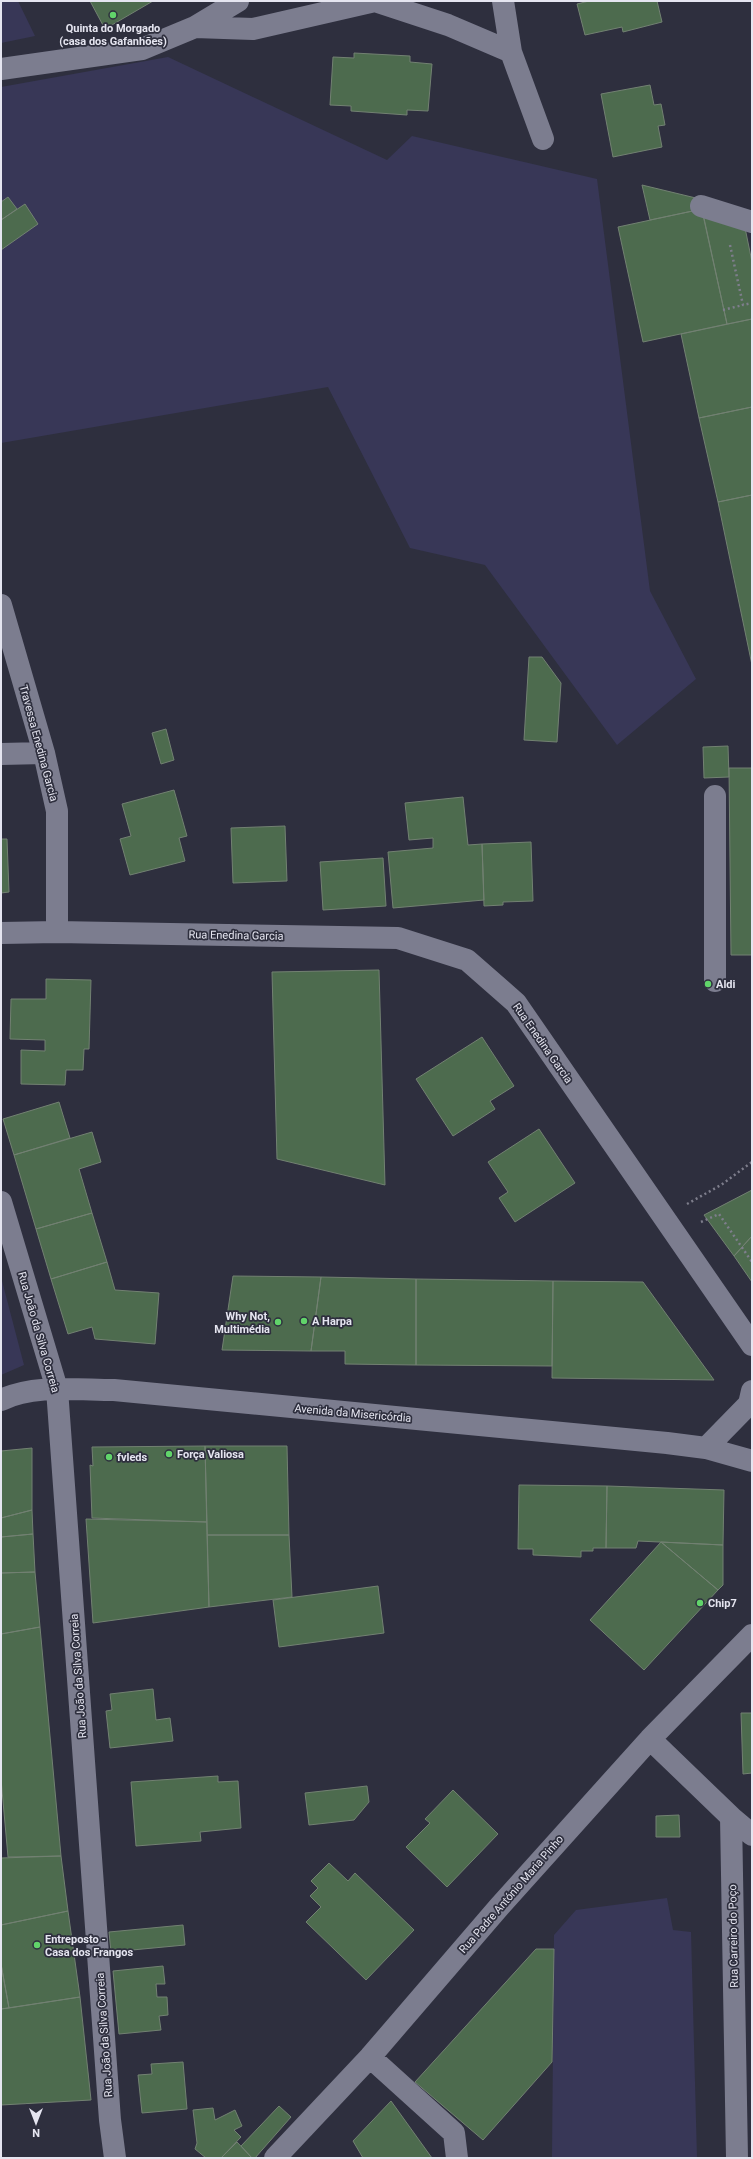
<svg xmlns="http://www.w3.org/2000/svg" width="753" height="2159" font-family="Roboto,sans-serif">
<rect width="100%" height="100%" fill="#2e2f3e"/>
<path fill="#383757" d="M1,1H18L35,36L1,43Z
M168,57L387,160L412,136L597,179L650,591L696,679L617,745L485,565L410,548L328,387L1,443V87Z
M1,1277L24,1365L1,1375Z
M667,1898L673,1930L691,1932L697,2158H552L554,1935L576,1910Z"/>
<path fill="#4d6b4e" stroke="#728172" d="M90,1H153L105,29Z
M589,1H657L662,22L623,32L622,27L585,35L577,4Z
M354,53L410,56V62L432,64L428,111L407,110V115L351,111V106L330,105L333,57L354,58Z
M650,85L654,105L661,104L665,125L658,126L662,147L613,157L601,94Z
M642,185L700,199L702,209L650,220Z
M8,197L17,209L1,220V202Z
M25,204L38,224L1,250V220Z
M701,206L741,208L752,262V319L727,324Z
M702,209L727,324L643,342L618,227Z
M752,319V407L699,418L681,334Z
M752,407V495L718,502L699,418Z
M752,495V665L718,502Z
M529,657H542L561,683L557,742L524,740Z
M166,729L174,760L161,764L152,733Z
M728,746L729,777L704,778L703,747Z
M729,768H752V955H731Z
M174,790L187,836L179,838L185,861L130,875L120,839L131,836L122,804Z
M463,797L468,845L482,844L484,900L393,908L388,852L433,848V838L409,840L405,803Z
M285,826L287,881L233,883L231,828Z
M1,839H7L9,892L1,893Z
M531,842L533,901L503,902V905L484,906L482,844Z
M383,858L386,906L323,910L320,862Z
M379,970L385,1185L277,1159L272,972Z
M46,979L91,980L89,1049H84L83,1070H66L65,1085L21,1084V1050L45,1051V1040L10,1039L11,999H46Z
M482,1037L514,1086L490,1101L495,1109L453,1136L416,1079Z
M59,1102L70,1138L14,1155L3,1119Z
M539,1129L575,1183L515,1222L499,1198L508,1192L488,1162Z
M92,1132L101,1162L79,1169L92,1213L36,1229L14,1155Z
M752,1190V1236L734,1256L704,1215Z
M92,1213L107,1262L51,1279L36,1229Z
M752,1236V1282L734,1256Z
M107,1262L115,1290L159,1293L155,1344L95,1339L92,1327L68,1334L51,1279Z
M233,1276L321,1277L311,1351L222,1350Z
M321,1277L416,1279V1365L345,1364V1351H311Z
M416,1279L553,1281L552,1366L416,1365Z
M553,1281L643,1282L714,1380L552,1378Z
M205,1446H287L289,1535H207Z
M205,1446L207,1522L92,1518L90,1465L93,1466L92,1447Z
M32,1448V1510L1,1518V1451Z
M519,1485L607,1486L606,1548H593V1551H581V1557L533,1555V1549H518Z
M607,1486L724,1490L723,1545L638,1541L636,1548H606Z
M32,1510L33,1534L1,1537V1518Z
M86,1519L207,1522L209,1607L93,1623Z
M33,1534L35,1572L1,1573V1537Z
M207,1535H289L292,1597L209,1607Z
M661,1542L723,1545V1585L718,1590Z
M661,1542L718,1590L644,1670L590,1620Z
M35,1572L40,1627L1,1634V1573Z
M378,1586L384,1633L279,1647L273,1600Z
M40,1627L61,1856L8,1857L1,1779V1634Z
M153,1689L156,1720L170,1718L173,1741L110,1748L106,1711L112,1710L110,1694Z
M741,1713H752V1773L743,1774Z
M218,1776V1782L238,1781L241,1828L200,1832L201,1841L136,1846L131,1782Z
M367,1786L369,1802L354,1820L309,1825L305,1793Z
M453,1790L498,1834L447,1887L406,1847L430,1823L425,1819Z
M679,1815L680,1837H656V1816Z
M61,1856L68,1911L1,1925V1858Z
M329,1863L348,1881L355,1873L414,1930L366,1980L306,1922L321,1907L310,1896L318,1888L311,1881Z
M68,1911L80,1997L9,2008L1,1964V1925Z
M183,1925L185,1945L111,1952L109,1932Z
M536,1949H554L552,2062L483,2140L415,2082Z
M1,1964L9,2008L1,2009Z
M163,1966L165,1984H156L157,1997H167L168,2015L159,2016L161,2030L119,2034L113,1971Z
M80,1997L91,2100L1,2105V2009Z
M183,2062L187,2109L142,2113L138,2075L152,2074L151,2064Z
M391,2101L432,2158H363L353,2141Z
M279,2106L291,2117L255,2158H252L241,2146Z
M213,2108L215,2120L235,2110L242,2126L234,2130L241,2137L221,2158H206L195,2149L197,2143L193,2110Z
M237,2142L252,2158H221Z"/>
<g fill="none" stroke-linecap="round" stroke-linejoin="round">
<path stroke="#7e7e8c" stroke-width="2.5" stroke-dasharray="2 3" stroke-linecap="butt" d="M730,245L743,305L752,303
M723,310L743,305
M687,1204L721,1185L752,1162
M701,1222L719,1214L752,1262"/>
<path stroke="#7c7d8f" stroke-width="22" d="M503,1L511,52
M195,27L238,1
M1,69L142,49L195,27L253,29L375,1L448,25L511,52L543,139
M701,206L752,222
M1,605L44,753L57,811V932
M1,754L44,753
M715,796V981
M1,933L57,932L398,938L467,960L516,1003L752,1345
M1,1202L57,1389L110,2120L115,2158
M1,1400C34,1384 78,1390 114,1390L667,1443L706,1448L752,1461
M706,1448L749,1404L752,1391
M650,1739L731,1817L737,2158
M731,1817L752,1835
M370,2057L454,2133L457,2158
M275,2158L370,2057L499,1907L650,1739L752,1635"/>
</g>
<g fill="#61d46a" stroke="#2e2f3e" stroke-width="1.5">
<circle cx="113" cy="15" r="4"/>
<circle cx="708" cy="984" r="4"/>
<circle cx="304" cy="1321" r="4"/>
<circle cx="278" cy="1322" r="4"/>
<circle cx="169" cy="1454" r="4"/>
<circle cx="109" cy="1457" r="4"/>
<circle cx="700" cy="1603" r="4"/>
<circle cx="37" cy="1945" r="4"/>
</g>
<g text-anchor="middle" stroke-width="3.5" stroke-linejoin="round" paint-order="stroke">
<g font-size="11" font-weight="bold" fill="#e5e5f0" stroke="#2e2f3e" text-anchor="start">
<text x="113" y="32" text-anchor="middle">Quinta do Morgado<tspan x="113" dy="13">(casa dos Gafanhões)</tspan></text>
<text x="716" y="988">Aldi</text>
<text x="270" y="1320" text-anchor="end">Why Not,<tspan x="270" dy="13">Multimédia</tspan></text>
<text x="312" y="1325">A Harpa</text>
<text x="177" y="1458">Força Valiosa</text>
<text x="117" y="1461">fvleds</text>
<text x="708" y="1607">Chip7</text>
<text x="45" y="1943">Entreposto -<tspan x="45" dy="13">Casa dos Frangos</tspan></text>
</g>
<g font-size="11" fill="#e5e5f0" stroke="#2e2f3e">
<text transform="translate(39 743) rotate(75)" y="4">Travessa Enedina Garcia</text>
<text transform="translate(236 935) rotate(1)" y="4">Rua Enedina Garcia</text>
<text transform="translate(543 1043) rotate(55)" y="4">Rua Enedina Garcia</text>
<text transform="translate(39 1332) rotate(74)" y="4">Rua João da Silva Correia</text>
<text transform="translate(353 1413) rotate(5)" y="4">Avenida da Misericórdia</text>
<text transform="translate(78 1676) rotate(-94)" y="4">Rua João da Silva Correia</text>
<text transform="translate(511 1894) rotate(-49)" y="4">Rua Padre António Maria Pinho</text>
<text transform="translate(733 1936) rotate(-91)" y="4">Rua Carreiro do Poço</text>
<text transform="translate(104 2035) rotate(-94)" y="4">Rua João da Silva Correia</text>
</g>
</g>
<rect width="753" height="2159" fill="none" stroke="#e5e5f0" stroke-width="4"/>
<g transform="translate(36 2123) rotate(180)" stroke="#2e2f3e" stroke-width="3" paint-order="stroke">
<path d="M0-3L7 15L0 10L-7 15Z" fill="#e5e5f0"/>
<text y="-6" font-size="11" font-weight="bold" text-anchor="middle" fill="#e5e5f0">N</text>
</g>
</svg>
